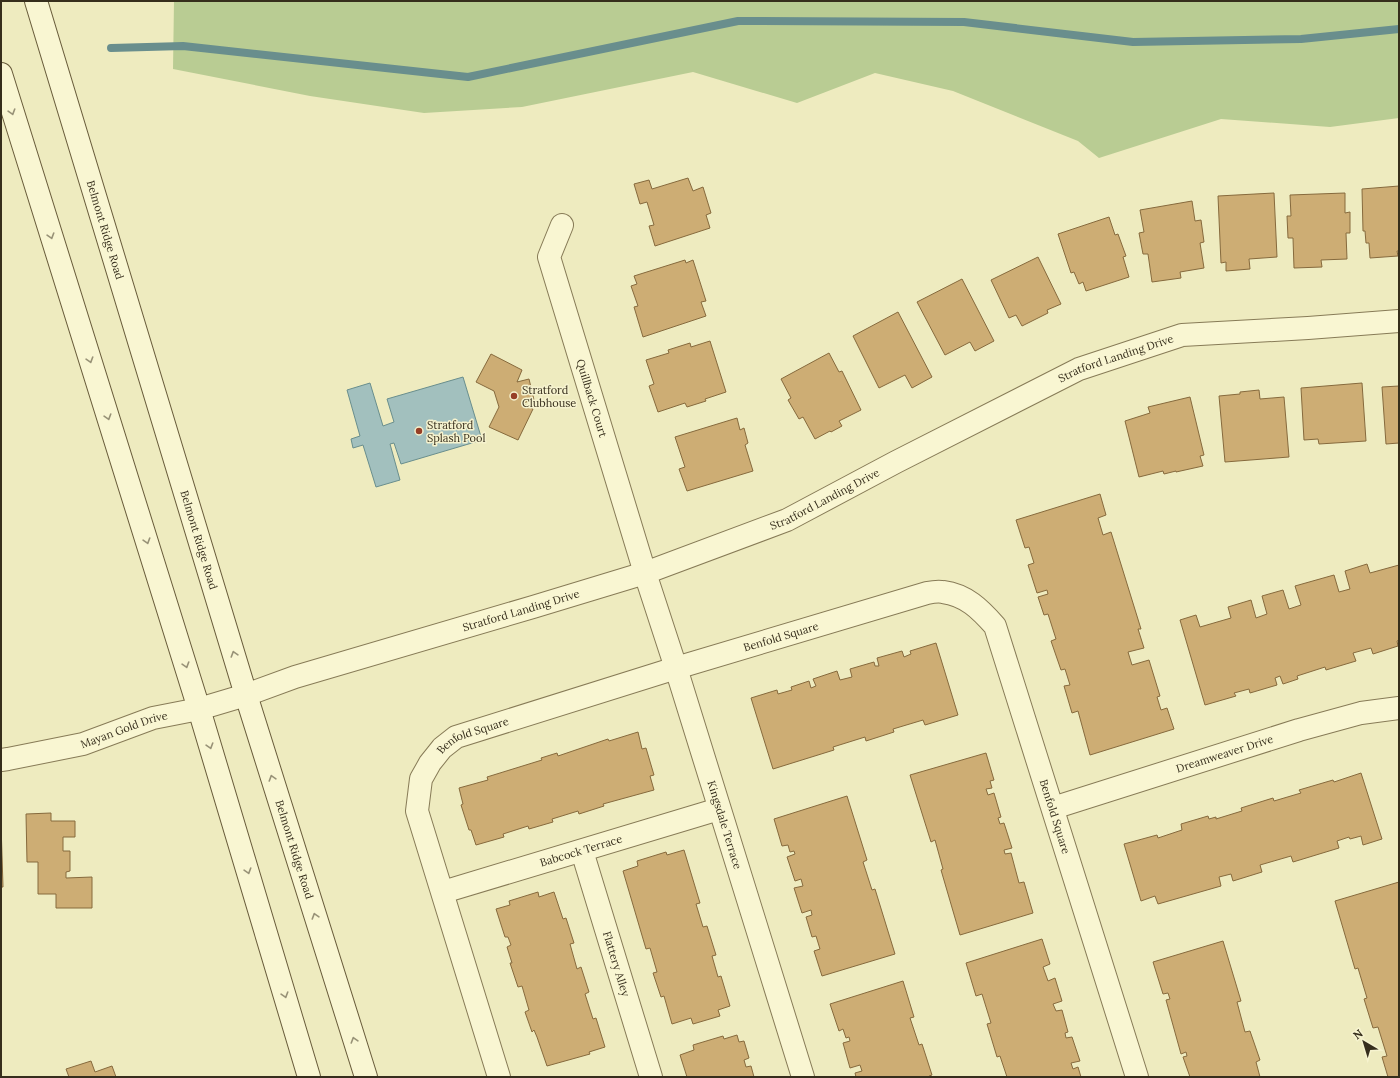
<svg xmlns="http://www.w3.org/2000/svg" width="1400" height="1078" font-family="Lora,serif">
<rect width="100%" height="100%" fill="#eeebbf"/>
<path fill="#b9cc93" d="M174,1H1399V118L1330,127L1221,119L1099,158L1078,141L953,91L875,73L797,103L693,72L522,107L424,113L310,96L173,69Z"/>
<path fill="#a2c0be" stroke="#698e8d" d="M463,377L482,440L401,464L394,443L390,444L400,480L376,487L363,445L353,448L351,439L360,436L347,390L370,383L383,426L394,422L387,399Z"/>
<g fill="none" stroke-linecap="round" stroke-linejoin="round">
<path stroke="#698e8d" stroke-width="8" d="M111,48L183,46L468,77L738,21L964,22L1133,42L1301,39L1399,29"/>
</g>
<path fill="#cdad74" stroke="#866a3d" d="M688,178L693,191L703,187L711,213L706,215L710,228L655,246L649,226L654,225L647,202L640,204L634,184L649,180L652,189Z
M1399,186V251H1397L1398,256L1370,258L1369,243H1366L1365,231H1363L1362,189Z
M1274,193L1277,257L1249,259L1250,269L1226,271V262L1221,263L1218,196Z
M1345,193V213L1350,212V233H1346L1347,259L1321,260L1322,267L1294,268L1293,238H1288L1287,216H1291L1290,195Z
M1192,201L1195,221L1201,220L1204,242L1200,243L1204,268L1180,272L1181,278L1152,282L1148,254H1143L1139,233L1144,232L1140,210Z
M1109,217L1115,235L1118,234L1126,256L1123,257L1129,277L1086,291L1083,282L1079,284L1074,272L1071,273L1058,234Z
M1038,257L1061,304L1047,310L1048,313L1022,326L1016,315L1009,318L991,280Z
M685,260L686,263L693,260L706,301L701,302L706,316L643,337L634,307L638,306L631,286L637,284L634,276Z
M962,279L994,341L975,351L970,342L945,355L917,302Z
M898,312L932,377L912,388L905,375L879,388L853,336Z
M710,341L726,392L705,399L706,401L687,407L685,403L658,412L649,386L654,384L646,360L669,353L668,350L690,343L691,347Z
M829,353L839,372L842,371L861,410L839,421L842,426L831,432L830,431L815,439L803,417L799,419L788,400L791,398L781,379Z
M491,354L522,370L517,382L529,379L534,400L522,403L533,409L518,440L489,427L499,407L494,391L476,382Z
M1362,383L1366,441L1319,444L1318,439L1304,440L1301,388Z
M1399,386V443L1386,444L1382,387Z
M1259,390L1260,399L1284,397L1289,457L1225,462L1219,396L1240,394V392Z
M1190,397L1204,455L1200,456L1203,466L1176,472V471L1164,474L1163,471L1139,477L1125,421L1150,413L1148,407Z
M737,418L740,430L744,428L748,443L745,445L753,471L687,491L679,469L685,467L675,437Z
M1100,494L1106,515L1098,518L1103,535L1111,532L1141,629H1138L1144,648L1128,652L1132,665L1149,660L1160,696L1157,697L1161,710L1167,708L1174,729L1090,755L1078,711L1072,713L1064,686L1070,685L1065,669L1061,670L1051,641L1056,639L1048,614L1044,615L1038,597L1048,594L1047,590L1037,593L1028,565L1034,563L1029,547L1025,548L1016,520Z
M1367,564L1370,573L1399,565V640L1397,641L1398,646L1373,654L1371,648L1353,653L1356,661L1326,670L1325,667L1297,676L1298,679L1283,684L1280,676L1275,678L1277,685L1250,693L1249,689L1234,693L1236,696L1205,705L1180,620L1196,615L1200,627L1231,618L1228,607L1251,600L1256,618L1267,614L1262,596L1283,590L1289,609L1301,605L1295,586L1334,575L1339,592L1350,589L1345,571Z
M936,643L958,715L925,725L923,720L893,729L894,732L866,741L865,737L833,747L834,750L773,769L751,698L777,690L778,694L792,690L791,687L809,681L811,688L816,686L813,679L837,671L840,680L852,677L850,669L874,662L875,666H879L877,658L902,651L904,657L911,654L910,651Z
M638,732L642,749L646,748L654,775L650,776L654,790L603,804L604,806L579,814L578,811L552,819L553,822L529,829L528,826L503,834L504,837L476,845L471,830H469L461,805L463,804L459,788L488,780L487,777L542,760L541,758L557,753L558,756L608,739L609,741Z
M986,753L994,780L990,781L992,788L986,789L988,795L994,793L1001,817L998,818L1000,824L1004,823L1012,848L1004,850L1005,854L1011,853L1019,883L1024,882L1033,913L960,935L941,870L943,869L935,840L931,842L910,775Z
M1361,773L1382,839L1363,845L1361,836L1350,839L1349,837L1337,841L1339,848L1293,862L1291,856L1260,865L1262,872L1233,881L1231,874L1219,877L1221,886L1158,904L1155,896L1141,901L1124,844L1157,835L1158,838L1182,830L1181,824L1208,816L1209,819L1216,817V819L1242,811L1241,808L1273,798L1274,801L1301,793L1299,790L1333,780L1334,782Z
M847,796L867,860L863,862L872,890L875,889L895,954L822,976L814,951L820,949L816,936L812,937L806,917L812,915L811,910L802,913L794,888L803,886L801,879L795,881L787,857L795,854L794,851L790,852L788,845L782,846L774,819Z
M51,813V821H75V837H63V851H70V871L66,872V878L92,877V908H56V894H38V862H27L26,814Z
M1,824L3,887H1Z
M684,850L700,903L696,904L703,927L707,926L716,955L712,956L718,977L721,976L730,1006L718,1010L720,1016L693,1024L691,1018L672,1024L664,996L661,997L653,973L657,972L650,948L646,949L623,871L638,866L637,861L666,852L667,855Z
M1399,882V1077H1388L1382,1057L1387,1056L1378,1027L1373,1028L1364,999L1367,998L1358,968L1355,969L1335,901Z
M538,892L539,897L554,892L563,919L566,918L574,943L570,944L577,969L581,967L589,992L585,994L593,1019L596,1018L605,1047L589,1052L590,1054L547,1066L537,1037L534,1030L532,1032L525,1012L529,1010L522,986L518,987L510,963H512L507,947L511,945L508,937H505L496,909L510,905L509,901Z
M1042,939L1050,964L1043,967L1048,981L1055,978L1062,1001L1053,1004L1056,1011L1062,1010L1068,1032L1065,1033L1066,1038L1072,1037L1080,1061L1071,1063L1073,1069L1078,1067L1081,1077H1007L1000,1056L997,1057L987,1024L991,1023L982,994L976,996L966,963Z
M1223,941L1241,1001L1237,1002L1245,1032L1250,1031L1260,1060L1256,1062L1260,1077H1190L1183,1057L1187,1056L1186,1052L1181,1054L1166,1000L1170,999L1168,993L1163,994L1153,962Z
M903,981L914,1017L910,1018L919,1045L922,1044L932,1075L929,1076L930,1077H856L855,1073L862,1071L860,1065L850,1068L843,1043L850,1041L849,1037L846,1038L843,1029L839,1031L830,1004Z
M737,1035L739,1042L744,1041L749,1058L744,1060L746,1067L751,1066L754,1077H687L680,1055L694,1050L693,1045L723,1036L724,1039Z
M91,1061L95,1072L112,1066L116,1077H69L66,1069Z"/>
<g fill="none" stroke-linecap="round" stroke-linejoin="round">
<g stroke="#877b57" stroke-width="24">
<g id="street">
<path id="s1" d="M562,225L549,257L645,573L676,668L803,1077"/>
<path id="s2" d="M1,760L8,759L83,744L153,718L199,709L246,695L295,677L533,607L645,573L787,520L896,462L1079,369L1182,335L1308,328L1399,321"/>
<path id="s3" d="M1053,808L1299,730L1361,713L1399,708"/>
<path id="s4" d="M582,851L651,1077"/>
<path id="s5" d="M443,892L719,809"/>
<path id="s6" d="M499,1077L417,811L421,779L430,763L442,748L456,737L676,668L927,593C932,592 938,591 943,592C966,595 980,609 995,626L1137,1077"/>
</g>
</g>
<g stroke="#695c3b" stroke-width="24">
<g id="secondary">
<path id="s7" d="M36,1L246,695L366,1077"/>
<path d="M1,74L199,709L309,1077"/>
</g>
</g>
<use href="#street" stroke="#f9f6d2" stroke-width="22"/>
<use href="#secondary" stroke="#f9f6d2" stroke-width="22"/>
</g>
<defs><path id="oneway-chevron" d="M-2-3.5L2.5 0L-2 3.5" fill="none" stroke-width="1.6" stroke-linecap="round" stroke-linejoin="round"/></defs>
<g stroke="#989277">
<use href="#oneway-chevron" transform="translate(12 112) rotate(73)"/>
<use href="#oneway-chevron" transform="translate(51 236) rotate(73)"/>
<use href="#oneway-chevron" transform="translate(90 360) rotate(73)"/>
<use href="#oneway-chevron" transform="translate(108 417) rotate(73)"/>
<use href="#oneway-chevron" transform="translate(147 541) rotate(73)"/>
<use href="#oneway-chevron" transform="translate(234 654) rotate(-107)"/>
<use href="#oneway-chevron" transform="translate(186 665) rotate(73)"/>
<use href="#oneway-chevron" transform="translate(210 746) rotate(73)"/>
<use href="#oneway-chevron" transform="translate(272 778) rotate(-107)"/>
<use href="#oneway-chevron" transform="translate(248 871) rotate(73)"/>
<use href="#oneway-chevron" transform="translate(315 916) rotate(-107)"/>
<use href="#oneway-chevron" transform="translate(285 995) rotate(73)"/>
<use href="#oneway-chevron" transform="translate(354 1040) rotate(-107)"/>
</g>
<g fill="#973f26" stroke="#f6f3cf" stroke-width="1.5">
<circle cx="514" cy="396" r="4"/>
<circle cx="419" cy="431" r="4"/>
</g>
<g text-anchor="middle" stroke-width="3" stroke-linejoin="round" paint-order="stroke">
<g font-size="11" fill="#362e1c" stroke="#f6f3cf">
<text dy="4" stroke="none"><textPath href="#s7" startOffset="239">Belmont Ridge Road</textPath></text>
<text dy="4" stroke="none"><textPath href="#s2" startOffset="1190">Stratford Landing Drive</textPath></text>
<text dy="4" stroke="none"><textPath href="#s1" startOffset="182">Quillback Court</textPath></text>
<text dy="4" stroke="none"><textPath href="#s2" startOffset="866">Stratford Landing Drive</textPath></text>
<text dy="4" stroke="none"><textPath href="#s7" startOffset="563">Belmont Ridge Road</textPath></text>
<text dy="4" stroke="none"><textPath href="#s2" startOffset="542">Stratford Landing Drive</textPath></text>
<text dy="4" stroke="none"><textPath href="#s6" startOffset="706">Benfold Square</textPath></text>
<text dy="4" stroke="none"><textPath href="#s2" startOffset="127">Mayan Gold Drive</textPath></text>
<text dy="4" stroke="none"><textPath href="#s6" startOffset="382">Benfold Square</textPath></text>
<text dy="4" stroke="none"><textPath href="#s3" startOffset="180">Dreamweaver Drive</textPath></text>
<text dy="4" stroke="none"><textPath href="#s6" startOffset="1138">Benfold Square</textPath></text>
<text dy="4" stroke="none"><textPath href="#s1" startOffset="629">Kingsdale Terrace</textPath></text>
<text dy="4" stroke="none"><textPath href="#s7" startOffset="887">Belmont Ridge Road</textPath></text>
<text dy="4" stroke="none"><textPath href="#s5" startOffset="144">Babcock Terrace</textPath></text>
<text dy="4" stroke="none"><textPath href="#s4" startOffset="118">Flattery Alley</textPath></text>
</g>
<g font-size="11" fill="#362e1c" stroke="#f6f3cf" text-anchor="start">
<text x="522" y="394">Stratford<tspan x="522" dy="13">Clubhouse</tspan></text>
<text x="427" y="429">Stratford<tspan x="427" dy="13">Splash Pool</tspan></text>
</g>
</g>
<rect width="1400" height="1078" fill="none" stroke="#362e1c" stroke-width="4"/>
<g transform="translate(1364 1042) rotate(322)" stroke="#f6f3cf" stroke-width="3" paint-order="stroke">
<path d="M0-3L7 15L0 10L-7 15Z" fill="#362e1c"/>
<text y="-6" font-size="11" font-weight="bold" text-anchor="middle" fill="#362e1c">N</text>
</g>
</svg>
